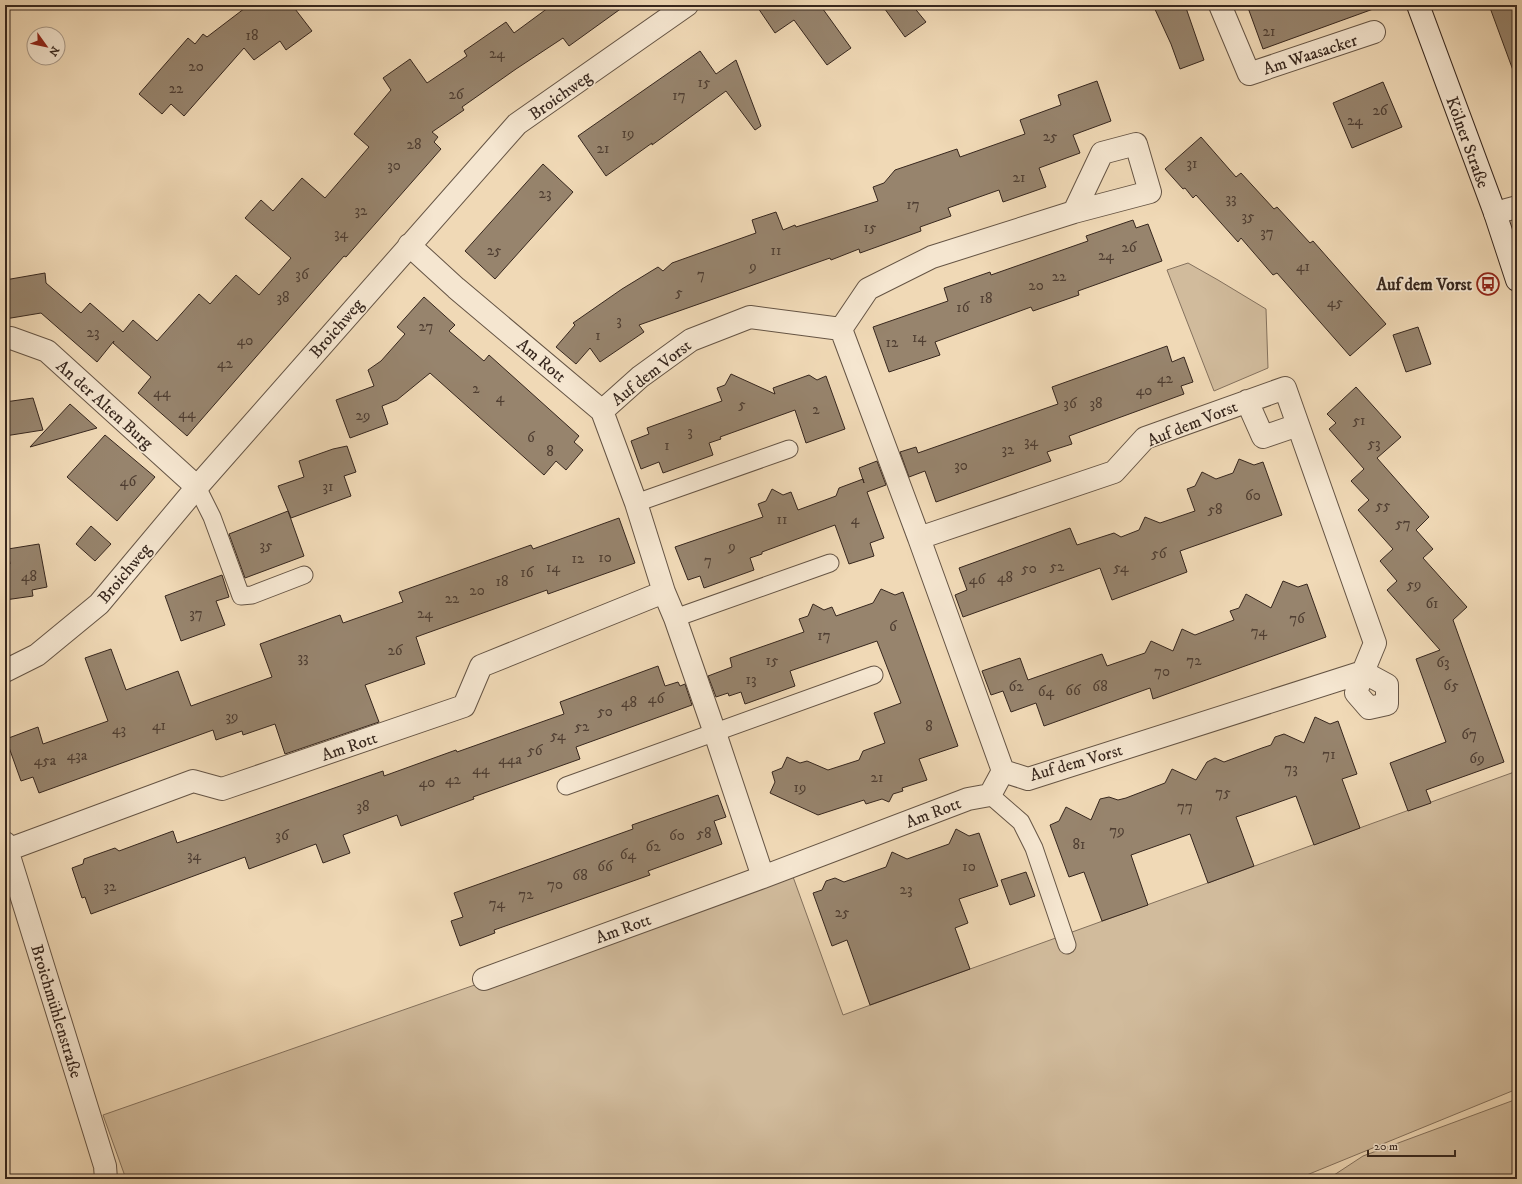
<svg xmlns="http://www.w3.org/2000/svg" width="1522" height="1184" font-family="'IM FELL DW Pica',serif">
<rect width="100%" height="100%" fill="#f0d9b6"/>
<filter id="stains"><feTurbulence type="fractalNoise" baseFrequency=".005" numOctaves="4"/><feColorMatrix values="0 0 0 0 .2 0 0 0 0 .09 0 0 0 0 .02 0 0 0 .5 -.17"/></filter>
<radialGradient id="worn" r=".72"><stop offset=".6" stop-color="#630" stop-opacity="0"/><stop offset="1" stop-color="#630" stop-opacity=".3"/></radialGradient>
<path fill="#d1bb9c" stroke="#84715d" d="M1188,263L1218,280L1266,309L1268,368L1214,391L1167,270Z
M1517,771V1089L1297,1179H126L103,1115L792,874L843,1015Z
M1517,1099V1179H1328L1363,1156Z"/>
<path fill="#97846d" stroke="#37271e" d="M249,5H292L312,31L286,50L280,41L254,60L244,48L184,116L171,104L162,114L139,94L188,38L195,44L203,34L207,37Z
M552,5H626L569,46L563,38L516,69L462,107L464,110L432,132L438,137L434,142L441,149L346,257L344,256L187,436L138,393L151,377L113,343L114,341L97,362L41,313L5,319V280L45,273L46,283L81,313L90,303L123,332L133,320L157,341L199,294L210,304L236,275L259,295L291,258L245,218L261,200L273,211L302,178L325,198L369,147L354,134L391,90L383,78L410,59L427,83L467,56L464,51L506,22L514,33Z
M756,5H820L851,48L827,65L794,20L775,33Z
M882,5H912L926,22L905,37Z
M1153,5H1185L1204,60L1180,69L1171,44Z
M1247,5H1375L1376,8L1263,49Z
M1489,5H1517V72L1514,73Z
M700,51L716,74L736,60L761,126L755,130L726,91L652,145V143L606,176L578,136Z
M1097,81L1111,121L1073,135L1080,153L1039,168L1046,187L1003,202L999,190L948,208L951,216L920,227L921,231L860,253L859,249L831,260L830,258L639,325L644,332L600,362L590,348L576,364L556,347L575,325L573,323L622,289L658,267L663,271L672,263L756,233L752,220L776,212L783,230L795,225L796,227L878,201L873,187L884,183L895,170L957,149L960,157L1025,134L1020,120L1061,105L1058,95Z
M1383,82L1402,127L1352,148L1333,103Z
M1201,137L1236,177L1241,173L1274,209L1277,207L1310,243L1313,241L1386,324L1350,356L1277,273L1273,275L1241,238L1238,242L1196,195L1193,198L1185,188L1183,189L1165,169Z
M543,164L573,192L495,279L465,251Z
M1133,220L1136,228L1148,224L1162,261L1078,291L1079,295L1033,311L1031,307L935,342L940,355L889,372L873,327L948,301L944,288L990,272L991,275L1088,241L1086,236Z
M424,297L455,325L449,331L484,361L489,355L579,436L574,442L583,450L566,470L556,461L544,475L430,373L397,400L382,406L388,424L350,438L336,400L374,386L368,370L381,361L405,334L397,327Z
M1418,327L1431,364L1406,372L1393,335Z
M1167,346L1172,362L1184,357L1193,382L1181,386L1184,394L1069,436L1072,444L1047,452L1051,461L936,502L925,471L909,477L900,452L916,447L918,453L1058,404L1052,387Z
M731,374L775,394L773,388L809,375L817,380L826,376L845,429L806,443L795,410L720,437L721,439L709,443L713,455L663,473L659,462L641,469L631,441L649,434L647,428L722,401L717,388L725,385Z
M1356,387L1401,437L1377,458L1429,517L1416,530L1433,549L1423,558L1467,607L1453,620L1504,762L1426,790L1431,803L1408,811L1390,763L1446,742L1416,659L1440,650L1387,590L1397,581L1380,561L1393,549L1358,510L1369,500L1351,481L1364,469L1329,429L1336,423L1327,414Z
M33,398L43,430L5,436V402Z
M70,404L97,428L30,447Z
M105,435L155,477L117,521L67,477Z
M347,446L356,472L344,476L351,496L291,518L278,486L304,477L299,461L333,449Z
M1239,459L1254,465L1263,462L1282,515L1180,551L1187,572L1112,600L1100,568L963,617L955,595L967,590L959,568L1070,528L1077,545L1114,533L1121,537L1139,530L1145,517L1160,523L1195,511L1187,489L1195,486L1202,472L1216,479L1233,473Z
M877,461L886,485L867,492L884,538L870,543L874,556L849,564L835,525L762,552V554L750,558L754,570L704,588L700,576L688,580L675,547L763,517L758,504L766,501L772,489L783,495L791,492L798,510L836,496L839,488L863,479L864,483L859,468Z
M288,511L304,556L245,578L229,534Z
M619,518L635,563L548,594L547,590L416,637L425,664L365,685L379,722L285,754L275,724L243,735L242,731L216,740L213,730L39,793L33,777L21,781L6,739L38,727L43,744L108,721L85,658L111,649L126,690L178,671L191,706L272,677L260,644L340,615L343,623L403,602L399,592L531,545L533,549Z
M91,526L111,544L95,561L76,544Z
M39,544L47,587L32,590L33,596L5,600V565L10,564L8,549Z
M222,575L229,597L216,601L225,625L181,641L165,596Z
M1283,581L1298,587L1307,584L1326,637L1153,699L1150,688L1044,726L1036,703L1011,712L1003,691L991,695L982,671L1020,658L1028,680L1102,654L1107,666L1145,653L1151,641L1173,651L1182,629L1195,635L1234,620L1230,611L1239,608L1246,594L1271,608Z
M881,589L895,595L903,592L958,746L919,759L927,780L902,788L903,791L893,794L889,802L882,799L866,804L864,800L818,815L770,793L775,782L772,772L782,768L787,757L800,763L807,761L828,770L859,760L863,751L885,743L874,713L901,703L877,641L790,671L795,686L745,704L741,692L729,696L728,693L716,697L708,676L732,667L730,658L804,632L799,619L808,616L813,604L824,610L832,607L836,616L873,603Z
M658,666L665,686L678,682L680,686L685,684L692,705L576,747L580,759L473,797L474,799L401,826L397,815L343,835L350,853L323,863L316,844L249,869L245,857L91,914L85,897L82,898L72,868L83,864L84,859L115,848L119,851L173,831L177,843L383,771L384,776L456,750L457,752L564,714L560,702Z
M1315,717L1330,724L1338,721L1357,774L1342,779L1360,828L1314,845L1296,796L1251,812L1236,817L1254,866L1208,883L1190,834L1131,855L1148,905L1102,921L1084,872L1069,877L1050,825L1059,821L1066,807L1091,820L1100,799L1109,797L1118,800L1126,798L1165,783L1172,769L1196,780L1207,762L1215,758L1224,762L1262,748L1271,745L1275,737L1284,734L1304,743Z
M718,795L726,817L714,821L722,844L648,871L650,875L494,930L495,933L460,946L451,921L463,917L454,893L633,829L632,825Z
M956,829L969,836L979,833L998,886L959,899L968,923L955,928L970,969L870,1005L847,940L832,946L813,893L822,890L826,881L835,878L844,882L886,867L892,852L907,859L949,844Z
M1026,872L1035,896L1010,905L1001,880Z"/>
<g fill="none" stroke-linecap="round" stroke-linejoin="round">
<g stroke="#655444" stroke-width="19">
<path id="service" d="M197,487L212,517L241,596L252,595L304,575
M636,503L789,449
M675,618L830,563
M566,786L874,675
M990,795L1021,822L1034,848L1067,945"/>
</g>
<g stroke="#655444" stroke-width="24">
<path id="minor" d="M1220,5L1249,74L1374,32
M1495,213L1517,207
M409,245L456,288L602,411L636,503L664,592L675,618L715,733L763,877L968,799L990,795L1003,771
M841,329L868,289L932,257L1074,212L1150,192L1136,144L1102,153L1074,212
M5,339L11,338L47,351L197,487
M1247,401L1263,437L1298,425
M602,411L640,377L691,340L750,317L841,329L919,538L1114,472L1145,438L1285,388L1375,643L1363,672L1028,779L1003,771
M919,538L1003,771
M5,671L37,655L99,604L197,487L517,124L687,5
M1363,672L1387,685V704L1369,708L1356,693Z
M5,843L105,1166L106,1179
M7,850L193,781L222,789L464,706L481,666L664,592
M484,979L763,877"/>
</g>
<g stroke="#37271e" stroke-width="24">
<path id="secondary" d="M1418,5L1495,213L1517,280"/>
</g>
<use href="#service" stroke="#f5e6d0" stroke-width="17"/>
<use href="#minor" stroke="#f5e6d0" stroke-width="22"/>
<use href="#secondary" stroke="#f5e6d0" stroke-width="22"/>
</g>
<defs>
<g id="bus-ring" transform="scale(1.15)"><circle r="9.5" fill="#f5e6d0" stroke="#8f2418" stroke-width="1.5"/><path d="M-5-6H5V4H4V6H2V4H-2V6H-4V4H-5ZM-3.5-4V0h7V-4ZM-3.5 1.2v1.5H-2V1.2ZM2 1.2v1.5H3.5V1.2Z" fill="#8f2418"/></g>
</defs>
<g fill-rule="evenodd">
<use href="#bus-ring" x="1488" y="284"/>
</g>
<g text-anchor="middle" stroke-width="3.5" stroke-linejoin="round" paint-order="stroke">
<g font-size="15" fill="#4f3e32">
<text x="1269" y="36">21</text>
<text x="252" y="40">18</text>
<text x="497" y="58">24</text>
<text x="196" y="71">20</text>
<text x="704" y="87">15</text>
<text x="176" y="93">22</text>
<text x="456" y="99">26</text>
<text x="679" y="100">17</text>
<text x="1380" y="115">26</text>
<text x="1355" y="125">24</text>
<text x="628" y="138">19</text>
<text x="1050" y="141">25</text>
<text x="414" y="149">28</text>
<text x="603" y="153">21</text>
<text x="1192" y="168">31</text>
<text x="394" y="170">30</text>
<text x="1019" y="182">21</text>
<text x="545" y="198">23</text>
<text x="1231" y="203">33</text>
<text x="913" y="209">17</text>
<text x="361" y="215">32</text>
<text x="1248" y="221">35</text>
<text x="870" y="232">15</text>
<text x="1267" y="237">37</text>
<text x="341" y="238">34</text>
<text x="1129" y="252">26</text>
<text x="494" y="255">25</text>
<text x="776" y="255">11</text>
<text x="1106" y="260">24</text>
<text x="753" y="271">9</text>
<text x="1303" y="271">41</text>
<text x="302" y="279">36</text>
<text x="701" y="279">7</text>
<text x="1059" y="281">22</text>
<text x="1036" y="290">20</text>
<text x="679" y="297">5</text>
<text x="283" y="302">38</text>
<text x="986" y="303">18</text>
<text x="1335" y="307">45</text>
<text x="963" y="312">16</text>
<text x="619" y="325">3</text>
<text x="426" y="331">27</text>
<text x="93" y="337">23</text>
<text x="598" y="340">1</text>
<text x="919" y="342">14</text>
<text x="245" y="345">40</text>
<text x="892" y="347">12</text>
<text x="225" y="368">42</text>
<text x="1165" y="383">42</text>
<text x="476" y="393">2</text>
<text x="1144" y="395">40</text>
<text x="162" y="397">44</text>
<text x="500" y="402">4</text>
<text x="1070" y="408">36</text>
<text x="1096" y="408">38</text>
<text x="742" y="409">5</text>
<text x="816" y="414">2</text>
<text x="187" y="418">44</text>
<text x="363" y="420">29</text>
<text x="1359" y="425">51</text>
<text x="690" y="436">3</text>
<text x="531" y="442">6</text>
<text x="1031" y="446">34</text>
<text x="1374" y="448">53</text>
<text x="667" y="450">1</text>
<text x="1008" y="454">32</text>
<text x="550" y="456">8</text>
<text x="961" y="470">30</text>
<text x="128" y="486">46</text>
<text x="328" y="491">31</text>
<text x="1253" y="500">60</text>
<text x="1383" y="510">55</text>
<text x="1215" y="514">58</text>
<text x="782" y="524">11</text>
<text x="855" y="524">4</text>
<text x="1403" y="528">57</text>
<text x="266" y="550">35</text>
<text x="732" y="551">9</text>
<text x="1159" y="558">56</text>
<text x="605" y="562">10</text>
<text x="578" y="563">12</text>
<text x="708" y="565">7</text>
<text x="1057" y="571">52</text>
<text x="553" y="572">14</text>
<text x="1121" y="572">54</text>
<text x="1029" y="573">50</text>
<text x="527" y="577">16</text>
<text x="29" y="581">48</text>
<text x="1005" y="582">48</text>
<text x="977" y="584">46</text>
<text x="502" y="586">18</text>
<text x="1414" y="589">59</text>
<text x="477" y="595">20</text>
<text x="452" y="603">22</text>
<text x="1432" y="608">61</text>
<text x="196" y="618">37</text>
<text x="425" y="618">24</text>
<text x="1297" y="623">76</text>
<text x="893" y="631">6</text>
<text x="1259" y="636">74</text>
<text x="824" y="640">17</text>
<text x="395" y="655">26</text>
<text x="303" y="662">33</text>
<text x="772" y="665">15</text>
<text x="1194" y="665">72</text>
<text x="1443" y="667">63</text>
<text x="1162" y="676">70</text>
<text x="751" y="684">13</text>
<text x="1451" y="690">65</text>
<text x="1016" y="691">62</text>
<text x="1100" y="691">68</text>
<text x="1073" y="695">66</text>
<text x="1046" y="696">64</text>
<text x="656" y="703">46</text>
<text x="629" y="707">48</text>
<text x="605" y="716">50</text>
<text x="232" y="721">39</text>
<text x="159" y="730">41</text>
<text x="582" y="731">52</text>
<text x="929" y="731">8</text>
<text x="119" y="734">43</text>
<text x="1469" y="739">67</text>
<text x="558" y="740">54</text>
<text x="535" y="755">56</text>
<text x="1329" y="759">71</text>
<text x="77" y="760">43a</text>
<text x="1477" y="763">69</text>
<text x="510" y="764">44a</text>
<text x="45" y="765">45a</text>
<text x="1291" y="773">73</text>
<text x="481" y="774">44</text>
<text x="877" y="782">21</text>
<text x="453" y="784">42</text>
<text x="427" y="787">40</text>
<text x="800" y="792">19</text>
<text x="1223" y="797">75</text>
<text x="363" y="811">38</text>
<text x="1185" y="811">77</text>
<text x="1117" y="835">79</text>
<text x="704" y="838">58</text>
<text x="282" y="840">36</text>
<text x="677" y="840">60</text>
<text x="1079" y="849">81</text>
<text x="653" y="851">62</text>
<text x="628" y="859">64</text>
<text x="194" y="860">34</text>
<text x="605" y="871">66</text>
<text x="969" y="871">10</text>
<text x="580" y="880">68</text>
<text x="555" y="889">70</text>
<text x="110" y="891">32</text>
<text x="906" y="894">23</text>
<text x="526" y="899">72</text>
<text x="497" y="908">74</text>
<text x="842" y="917">25</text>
</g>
<g font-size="17" fill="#37271e" stroke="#f5e6d0">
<text transform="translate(1310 54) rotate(-18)" y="6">Am Waasacker</text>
<text transform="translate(560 95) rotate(-35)" y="6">Broichweg</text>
<text transform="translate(1468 142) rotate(70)" y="6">Kölner Straße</text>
<text transform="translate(336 328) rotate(-49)" y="6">Broichweg</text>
<text transform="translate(542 360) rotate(40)" y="6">Am Rott</text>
<text transform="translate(651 372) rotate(-38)" y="6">Auf dem Vorst</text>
<text transform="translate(105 404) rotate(42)" y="6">An der Alten Burg</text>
<text transform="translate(1192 423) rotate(-22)" y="6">Auf dem Vorst</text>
<text transform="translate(124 573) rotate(-50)" y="6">Broichweg</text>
<text transform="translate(349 746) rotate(-19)" y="6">Am Rott</text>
<text transform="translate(1076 762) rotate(-16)" y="6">Auf dem Vorst</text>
<text transform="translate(933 812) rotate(-21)" y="6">Am Rott</text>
<text transform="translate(623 928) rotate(-20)" y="6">Am Rott</text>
<text transform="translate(57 1011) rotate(73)" y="6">Broichmühlenstraße</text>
</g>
<g font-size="17" font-weight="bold" fill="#37271e" stroke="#f5e6d0" text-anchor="end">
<text x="1472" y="290">Auf dem Vorst</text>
</g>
</g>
<rect width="1522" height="1184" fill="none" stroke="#f0d9b6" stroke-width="20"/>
<rect x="6" y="6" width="1510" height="1172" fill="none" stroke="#37271e" stroke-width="2"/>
<rect x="10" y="10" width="1502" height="1164" fill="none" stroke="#37271e"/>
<g transform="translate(46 46) rotate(123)"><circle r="19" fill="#f5e6d0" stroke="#a99a89"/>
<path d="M0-3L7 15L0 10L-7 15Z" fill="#8f2418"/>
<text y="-6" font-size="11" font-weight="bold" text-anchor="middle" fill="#37271e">N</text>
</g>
<path d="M1368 1150v6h87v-6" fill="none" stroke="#37271e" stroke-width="2"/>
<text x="1374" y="1150" font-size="12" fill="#37271e" stroke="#f5e6d0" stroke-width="3" paint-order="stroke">20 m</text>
<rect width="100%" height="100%" filter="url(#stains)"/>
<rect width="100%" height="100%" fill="url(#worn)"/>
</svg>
